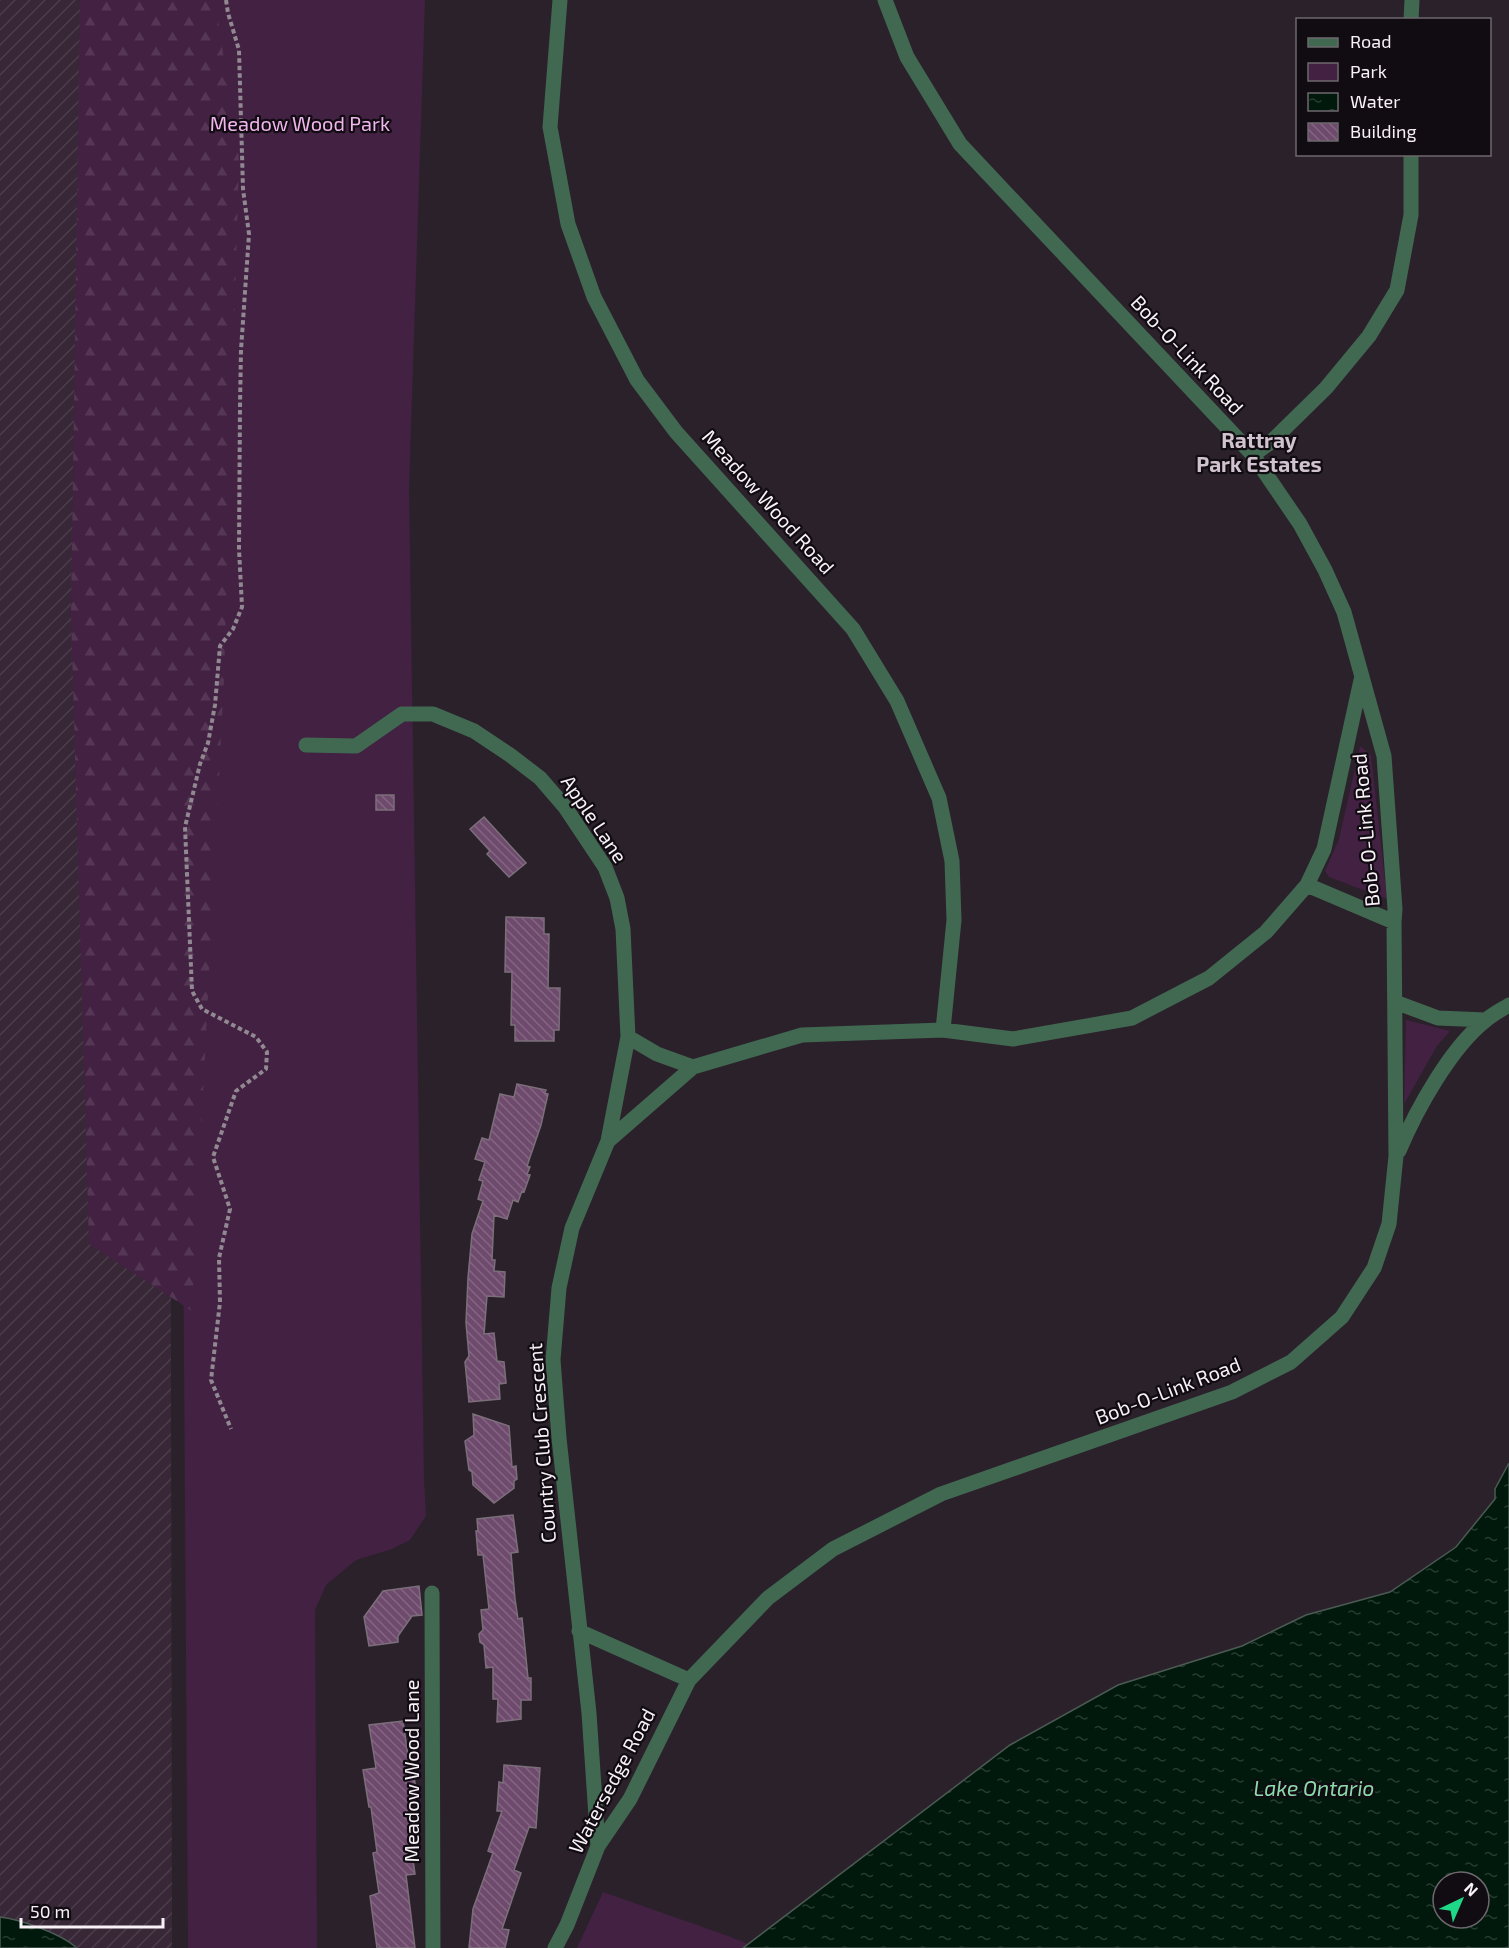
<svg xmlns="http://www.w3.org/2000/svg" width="1509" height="1948" font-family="'Exo 2',sans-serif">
<defs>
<pattern id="industrial-furrows" width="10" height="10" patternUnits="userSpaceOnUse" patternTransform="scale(1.5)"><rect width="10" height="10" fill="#382837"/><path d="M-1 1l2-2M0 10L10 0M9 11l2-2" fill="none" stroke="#4c3d4b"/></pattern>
<pattern id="forest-firs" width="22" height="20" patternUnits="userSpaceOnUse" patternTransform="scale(1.5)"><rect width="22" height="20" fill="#422142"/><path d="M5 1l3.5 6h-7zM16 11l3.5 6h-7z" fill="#553755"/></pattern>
<pattern id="water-ripples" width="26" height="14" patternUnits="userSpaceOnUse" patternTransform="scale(1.5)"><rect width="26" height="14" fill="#01190c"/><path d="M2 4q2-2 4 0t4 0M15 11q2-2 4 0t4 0" fill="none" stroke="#273b30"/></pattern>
<pattern id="building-back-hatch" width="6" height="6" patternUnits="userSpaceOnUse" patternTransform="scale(1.5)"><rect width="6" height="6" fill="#6e4a6d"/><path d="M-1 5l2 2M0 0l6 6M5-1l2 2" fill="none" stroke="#836583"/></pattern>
</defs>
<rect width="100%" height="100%" fill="#2b212b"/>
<path fill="url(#industrial-furrows)" d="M0,0H164L169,244L172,1948H0Z"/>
<path fill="#422142" d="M178,0H425L409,488L424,1479L426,1516L410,1540L392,1549L356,1560L326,1585L315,1610L317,1948H188L180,779Z
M1360,746L1371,755L1387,899L1329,877L1325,871L1339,839Z
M1406,1020L1450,1031L1437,1046L1404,1104Z
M603,1892L731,1937L748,1944L743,1948H577Z"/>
<path fill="url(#forest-firs)" d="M80,0H215L239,160L224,678L192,1311L89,1244L71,613Z"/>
<path fill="url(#water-ripples)" stroke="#4b5a53" stroke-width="1.5" fill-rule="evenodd" d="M1509,1463V1948H743L1010,1745L1118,1685L1242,1646L1306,1615L1390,1592L1456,1547L1495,1499V1489ZM1443,1882H1479V1918H1443Z
M0,1917C22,1920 60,1933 77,1948H0Z"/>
<path fill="url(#building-back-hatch)" stroke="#7c6f7b" stroke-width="1.5" d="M376,795H394V810H376Z
M484,817L526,863L509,877L487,854L490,851L470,829Z
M506,917L544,918V934H549L548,988H560L559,1030H554V1041H515V1025H511L512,972H505Z
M517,1084L546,1090L545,1093L548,1094L541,1125L527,1166L530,1167L527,1174L530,1175L524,1192L522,1191L518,1202L513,1200L507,1219L494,1215L492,1260H495L494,1271L505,1272L504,1297L487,1296L484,1334L494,1333L497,1361L504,1362L506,1383L499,1384L500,1399L469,1402L465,1362L469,1356L466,1323L468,1278L472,1234L483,1201L478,1199L483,1181L479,1180L485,1162L475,1159L482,1138L489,1140L500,1094L514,1097Z
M473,1414L509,1426L512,1467L516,1466L517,1479L514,1481V1488L494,1503L473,1485L472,1472L469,1470L465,1441L474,1435Z
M513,1515L518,1552L511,1553L515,1599L518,1619L522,1618L528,1678H531V1700H521V1719L497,1722L498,1699H493V1667L486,1668L484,1645L480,1642L479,1634L483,1630L481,1610L489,1609L483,1555H478L476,1531H478L477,1519Z
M419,1586L422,1615L412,1616L398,1636V1642L369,1646L364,1617L383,1591Z
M403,1721L409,1763H412L416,1790L409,1791L415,1838L410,1839L415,1874L406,1875L415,1948H377L370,1896L379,1893L373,1853L377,1852L371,1807H369L363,1770L376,1768L369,1725Z
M504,1765L540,1768L536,1828L529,1827L514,1870L521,1873L502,1929L509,1930L505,1948H469L473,1909L493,1853L488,1851L502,1811H497L499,1782L503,1783Z"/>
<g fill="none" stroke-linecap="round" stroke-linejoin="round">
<path stroke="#918991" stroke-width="4" stroke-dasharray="4.5 3" stroke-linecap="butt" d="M226,0L228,13L239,50L243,189L249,234L241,350L240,406L239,549L242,607L233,629L220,646L215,705L208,743L200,764L185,827L192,991L202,1009L256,1037L267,1052L266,1069L236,1091L213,1157L230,1209L219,1258L220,1302L211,1380L231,1429"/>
<path stroke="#416951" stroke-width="15" d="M560,0L550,127L568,224L594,297L637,380L676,432L853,629L897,701L939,798L952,861L954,920L943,1030
M1411,20L1412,0
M1253,455L1271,442L1326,388L1369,336L1397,290L1411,215V154
M306,745L356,746L402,714H433L474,731L510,755L540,778L565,807L605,867L617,898L623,929L628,1037L608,1141
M1307,885L1394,922
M1395,1002L1438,1018L1485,1020
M628,1037L657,1054L693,1067
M1399,1151C1416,1110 1451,1047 1486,1020C1493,1014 1501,1010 1509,1005
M432,1593L433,1948
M579,1631L689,1680
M598,1846L589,1713L559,1438L553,1360L559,1288L572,1228L608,1141L693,1067L802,1035L943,1030L1013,1039L1132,1018L1209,978L1266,932L1307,885L1324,849L1361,680
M555,1948L567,1925L598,1846L630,1799L689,1680L768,1598L833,1549L941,1494L1232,1392L1291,1362L1342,1317L1374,1268L1389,1224L1396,1156L1394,922L1395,909L1384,756L1344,612L1325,570L1300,524L1253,455L960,144L907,57L885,0"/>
</g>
<g text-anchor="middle" stroke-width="4.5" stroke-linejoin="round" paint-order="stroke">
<g font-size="20" fill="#f1b5ee" stroke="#110c11">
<text x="300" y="131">Meadow Wood Park</text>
</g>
<g font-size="20" fill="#f8f1f8" stroke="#110c11">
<text transform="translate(1187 355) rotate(47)" y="7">Bob-O-Link Road</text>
<text transform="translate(768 502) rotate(48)" y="7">Meadow Wood Road</text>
<text transform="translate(594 819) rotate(56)" y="7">Apple Lane</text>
<text transform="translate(1366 830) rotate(-95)" y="7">Bob-O-Link Road</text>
<text transform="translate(1168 1391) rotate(-21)" y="7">Bob-O-Link Road</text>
<text transform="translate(542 1443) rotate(-94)" y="7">Country Club Crescent</text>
<text transform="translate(412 1771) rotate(-90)" y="7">Meadow Wood Lane</text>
<text transform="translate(612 1781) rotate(-62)" y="7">Watersedge Road</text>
</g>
<g font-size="21" font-weight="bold" fill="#d1c2d0" stroke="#110c11">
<text x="1259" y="448">Rattray<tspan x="1259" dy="24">Park Estates</tspan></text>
</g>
<g font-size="21" font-style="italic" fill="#8cdaac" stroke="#110c11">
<text x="1314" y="1796">Lake Ontario</text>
</g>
</g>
<rect x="1296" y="18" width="195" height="138" fill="#110c11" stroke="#6d686d" stroke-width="1.5"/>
<rect x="1308" y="38" width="30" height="9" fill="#416951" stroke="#6d686d" stroke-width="1.5"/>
<text x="1350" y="48" font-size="18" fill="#f8f1f8">Road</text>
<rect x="1308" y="63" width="30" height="18" fill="#422142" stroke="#6d686d" stroke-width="1.5"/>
<text x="1350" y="78" font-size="18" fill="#f8f1f8">Park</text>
<rect x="1308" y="93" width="30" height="18" fill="url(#water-ripples)" stroke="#6d686d" stroke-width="1.5"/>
<text x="1350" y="108" font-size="18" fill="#f8f1f8">Water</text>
<rect x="1308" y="123" width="30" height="18" fill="url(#building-back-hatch)" stroke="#6d686d" stroke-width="1.5"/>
<text x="1350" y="138" font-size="18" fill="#f8f1f8">Building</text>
<g transform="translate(1461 1900) rotate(44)"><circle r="28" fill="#110c11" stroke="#6d686d" stroke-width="1.5"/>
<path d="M0-4.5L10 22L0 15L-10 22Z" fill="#1fd887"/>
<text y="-9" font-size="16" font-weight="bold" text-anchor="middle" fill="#f8f1f8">N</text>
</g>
<path d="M21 1918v9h142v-9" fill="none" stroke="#f8f1f8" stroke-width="3"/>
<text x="30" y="1918" font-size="18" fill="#f8f1f8" stroke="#110c11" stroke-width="4.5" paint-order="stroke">50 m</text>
</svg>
